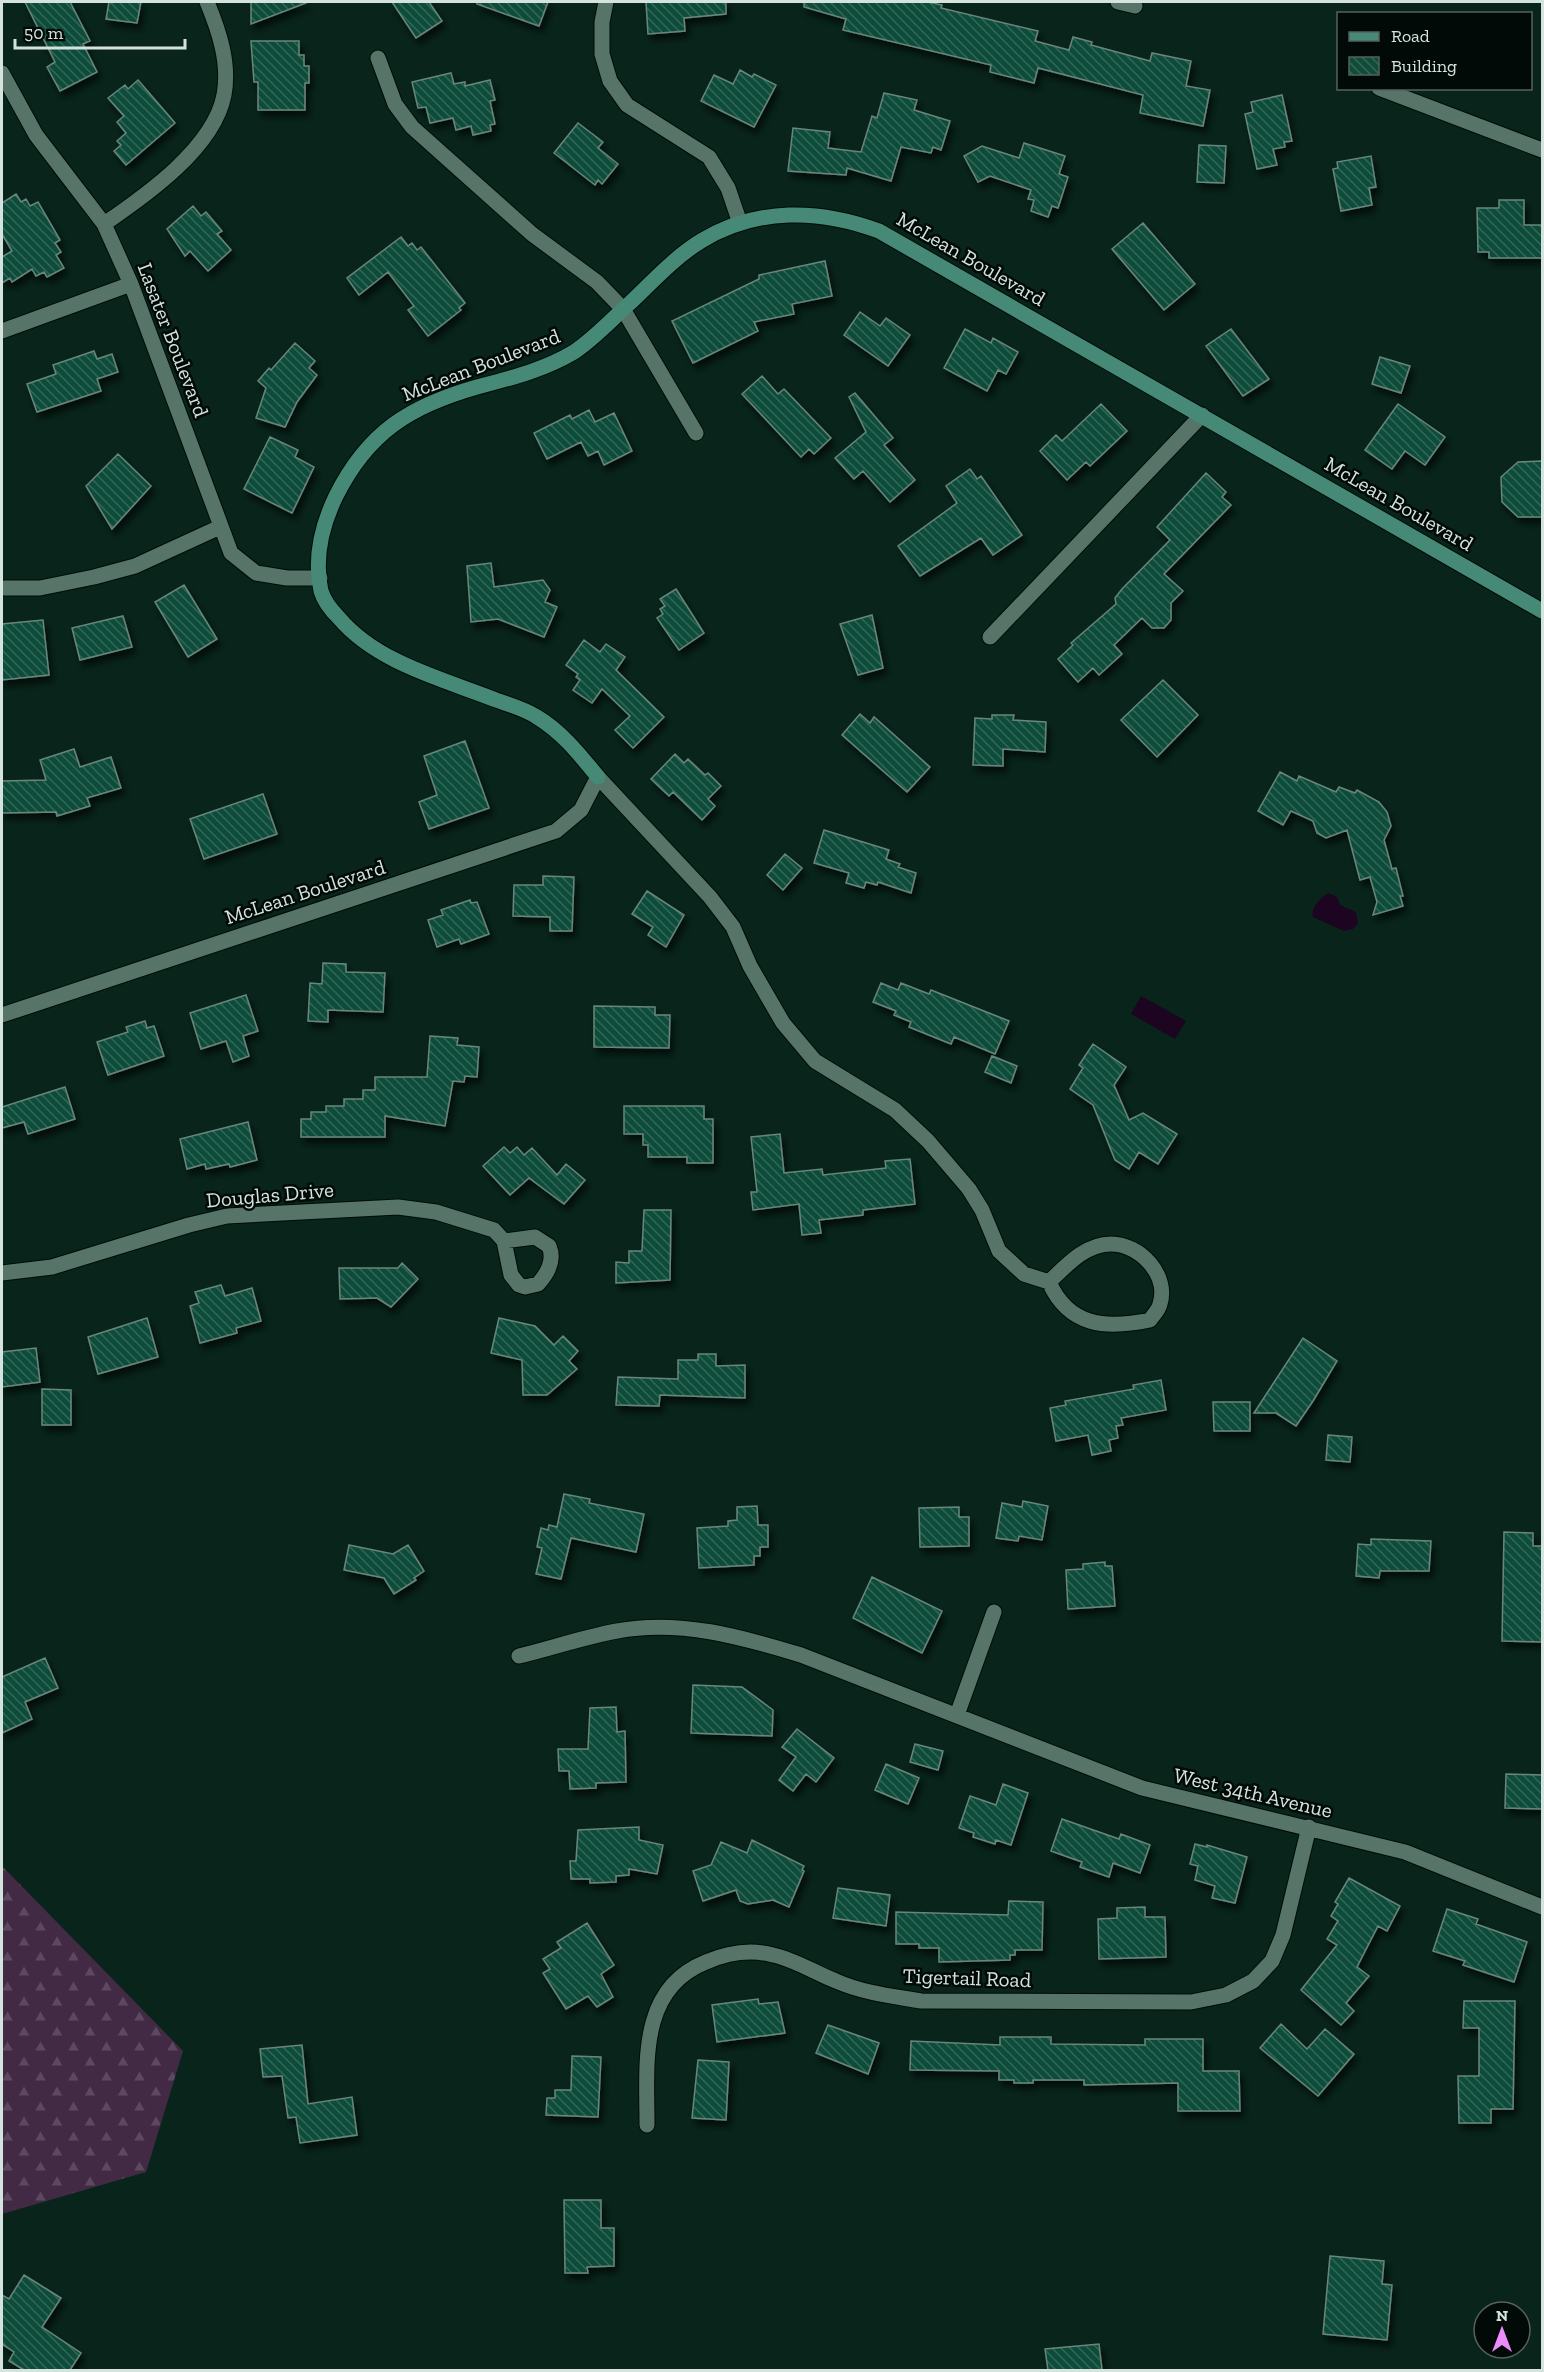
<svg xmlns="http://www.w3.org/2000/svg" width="1544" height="2372" font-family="'Zilla Slab',serif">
<defs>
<pattern id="forest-firs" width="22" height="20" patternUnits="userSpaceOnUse" patternTransform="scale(1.5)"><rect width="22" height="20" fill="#422a45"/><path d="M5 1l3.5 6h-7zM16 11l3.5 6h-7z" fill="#5c495f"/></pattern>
<pattern id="building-back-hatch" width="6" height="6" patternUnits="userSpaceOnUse" patternTransform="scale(1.5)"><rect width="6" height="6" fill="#114c3b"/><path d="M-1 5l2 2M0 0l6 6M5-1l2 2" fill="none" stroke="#336657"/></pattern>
<filter id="shadow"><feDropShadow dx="3.5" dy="6" stdDeviation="3" flood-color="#0009"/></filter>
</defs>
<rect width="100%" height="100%" fill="#08241b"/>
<path fill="url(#forest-firs)" d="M2,1866L183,2051L146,2172L2,2214Z"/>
<path fill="#1d0420" d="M1329,893L1337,897L1340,905L1356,912L1358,923L1353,929L1344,931L1313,917C1310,908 1322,896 1329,893Z
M1141,996L1186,1021L1175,1039L1131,1014Z"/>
<path fill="url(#building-back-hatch)" stroke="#69867b" stroke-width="1.5" filter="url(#shadow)" d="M25,2H70L90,41L83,44L97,72L60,91L47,67L55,62Z
M109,2H141L137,23L106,19Z
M251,2H305L306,3L251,24Z
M392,2H429L442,21L416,38Z
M477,2H548L539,26L477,4Z
M646,2H726V14L684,18L685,31L648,34Z
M804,2H928L942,5L941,8L1038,31L1035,41L1069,50L1073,37L1092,42L1091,45L1150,61L1152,53L1191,61L1186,86L1210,90L1203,126L1140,113L1143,95L1038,68L1034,83L990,72L991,65L843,30L846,19L804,7Z
M251,41H299V55H304V66H309V83H305V110H258V82H254Z
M740,70L752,77L754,74L776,85L754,127L701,101L714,75L733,84Z
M451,73L454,84L465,82V86L490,80L495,100L490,101L495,124L490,125L491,131L473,135L471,126L456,130L453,118L430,123L426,107L418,108L412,82Z
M138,80L175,123L126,165L114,151L121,145L117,141L126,133L117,122L124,116L108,98L125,85L128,89Z
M884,93L917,100L914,110L950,121L941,150L933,147L931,153L901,147L891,181L847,168L846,175L788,171L793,128L830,132L828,148L861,152L872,116L877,118Z
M1282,95L1292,141L1284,142L1285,147L1273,149L1277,165L1257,169L1245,114L1253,112L1251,102Z
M578,123L603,142L598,148L618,164L602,184L598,180L595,185L554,153Z
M1024,143L1065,156L1059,174L1068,177L1058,208L1052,206L1048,217L1031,211L1034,200L1028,199L1031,190L990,176L978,182L964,156L982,146L1019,158Z
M1199,145L1226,146L1224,183L1197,182Z
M1371,156L1376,187L1369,188L1372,205L1341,211L1333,169L1338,168L1337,162Z
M16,194L21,202L26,199L30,206L38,202L60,240L55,243L61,252L56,255L64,268L47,277L44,272L36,276L32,269L12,282L10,278L2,283V257L12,251L2,234V203Z
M1499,200H1524V225H1542V258H1489V252H1478L1477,208H1499Z
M193,206L201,216L206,212L222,231L217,234L231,250L208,271L190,251L185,256L167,229Z
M1143,223L1195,284L1164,310L1112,249Z
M401,237L408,246L412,243L417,250L421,247L465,303L459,308L461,310L428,336L408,310L414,306L388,272L359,295L347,278Z
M825,261L832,296L792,304L794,314L754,322L758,331L693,363L672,321L759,279V275Z
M860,312L880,326L886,318L910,335L888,366L844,335Z
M965,329L991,343L993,338L1018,352L1006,374L998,370L987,391L944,368Z
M1231,329L1269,379L1243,396L1206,346Z
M295,343L315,361L309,368L317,375L297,402L285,427L256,418L266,388L258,381L269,368L271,370Z
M94,351L97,359L112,354L118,372L97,379L101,391L37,412L27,384L56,374L53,365Z
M1380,357L1410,366L1401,393L1372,384Z
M762,376L778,394L784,389L831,438L814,454L809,449L801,457L742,394Z
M855,393L893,438L884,445L915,480L890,502L863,471L854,479L835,458L866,432L849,397Z
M1101,404L1127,431L1090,466L1086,462L1067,480L1040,451L1056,435L1062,441Z
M1398,404L1445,437L1425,465L1405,451L1392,469L1365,450Z
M589,410L595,422L614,413L632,451L604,465L598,451L588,456L581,442L547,459L534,433L570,415L572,419Z
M270,437L298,450L295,457L314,467L292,513L244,489Z
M118,454L151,486L112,529L86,486Z
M1542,461V517H1518L1502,502L1501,477L1518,462Z
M970,469L977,479L981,476L1022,535L993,555L981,538L920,576L898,546L957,503L946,486Z
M1206,473L1226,492L1222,497L1231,505L1164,574L1183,591L1171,603V620L1164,628H1152L1142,618L1114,645L1122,654L1099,675L1093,668L1078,682L1058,659L1073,645L1071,643L1116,604L1115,598L1122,589L1170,540L1157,527Z
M491,563L494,587L543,580L550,590L545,602L557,607L544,637L498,619L471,622L467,566Z
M184,585L217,639L188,657L155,602Z
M676,589L704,633L679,650L657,618L663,614L660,609L665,606L660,599Z
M872,615L883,668L858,675L840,624Z
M123,616L132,647L80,660L72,628Z
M43,620L49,675L2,680V624Z
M584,640L600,652L606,644L625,657L616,670L664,717L633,748L615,730L630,716L602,689L592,703L573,690L580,680L576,677L578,674L566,665Z
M1163,680L1198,715L1157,757L1121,720Z
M860,714L870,723L874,717L930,767L907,792L842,735Z
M992,715H1014L1013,720L1046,722L1045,752L1003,749V766L973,765L975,718L992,719Z
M465,741L489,808L429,829L419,802L437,795L424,756Z
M74,749L80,767L111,757L121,788L87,798L90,806L57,816L56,812L2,813V781L46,780L40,760Z
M675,754L684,763L688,759L705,775L708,773L721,786L708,799L715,806L702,820L673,792L669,796L651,779Z
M1280,772L1297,781L1299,776L1336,792L1339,787L1355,793L1357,790L1379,802L1387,812L1391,826L1384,840L1392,869L1396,868L1403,896H1400L1403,906L1373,915L1377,902L1370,877L1360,880L1347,830L1326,838L1317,833L1313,821L1291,811L1283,825L1258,811Z
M263,794L277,834L204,859L190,819Z
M824,830L889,850L886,859L900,864L898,867L916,873L911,893L878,882L877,885L866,882L864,888L846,883L849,873L814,863Z
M785,854L802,868L783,890L767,875Z
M543,876L574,877L572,931H550V917L513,916L514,885H543Z
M647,891L684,915L666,947L648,935L653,927L632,914Z
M470,900L471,903L477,902L489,934L461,944L459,939L437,947L428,920L443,915L441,910Z
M323,963L346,964V972L385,973L383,1012L328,1010V1022L308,1021L310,983L322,984Z
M881,983L898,990L901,983L929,994L931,990L1009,1021L995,1054L954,1037L951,1044L909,1027L911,1022L894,1015L896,1011L873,1002Z
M246,995L258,1031L243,1036L249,1056L233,1062L226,1041L201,1049L190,1013Z
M594,1006L655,1007V1015H670L669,1048L594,1047Z
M145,1021L147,1028L154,1026L164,1056L108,1075L97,1042L128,1032L126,1027Z
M430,1036L458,1038L457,1045L479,1047L477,1077L465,1076L464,1082L453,1081L445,1126L385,1116V1137H301V1119H311V1112H326V1106H344V1099H363V1090H375V1077H427Z
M1093,1044L1126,1067L1114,1085L1129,1120L1143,1113L1177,1134L1158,1164L1139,1152L1129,1169L1115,1160L1093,1105L1070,1089L1083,1068L1079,1065Z
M992,1056L1017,1066L1011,1083L985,1072Z
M65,1087L75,1119L28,1134L24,1122L2,1128V1107Z
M624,1106H704V1119H713V1163H687V1157H648V1145H643V1134H624Z
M248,1122L257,1160L230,1167L229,1164L206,1169L205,1164L187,1169L180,1139Z
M780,1134L784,1173L822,1169L823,1175L886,1168L885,1161L910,1159L915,1204L863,1210V1215L819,1220L821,1233L802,1235L799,1204L753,1210L751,1192H757L751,1137Z
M504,1147L510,1153L517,1147L524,1155L532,1148L557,1175L566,1164L585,1180L564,1204L529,1178L510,1195L483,1166Z
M644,1210H671L670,1280L616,1283V1262L629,1263V1251H642Z
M402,1263L418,1279L391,1307L377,1298L340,1299L339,1268H398Z
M221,1285L225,1296L252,1288L261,1321L236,1328L237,1333L200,1343L190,1306L199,1303L195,1292Z
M147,1318L158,1357L98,1374L88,1337Z
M499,1318L535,1326L554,1345L563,1336L578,1351L569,1361L577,1369L547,1395H523L522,1360L491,1353Z
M1303,1338L1337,1361L1313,1401L1296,1426L1276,1413H1254Z
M36,1348L40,1382L2,1387V1352Z
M698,1354H716V1366L745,1365V1398L660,1395L659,1406L616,1405L618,1377L678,1379V1360H698Z
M1161,1380L1166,1410L1121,1418L1123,1425L1116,1426L1118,1438L1109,1440L1111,1451L1092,1455L1088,1435L1056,1441L1050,1408L1066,1405L1065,1401L1134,1389L1133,1385Z
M42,1389L71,1390V1425H42Z
M1213,1402H1250V1431H1214Z
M1328,1435L1352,1437L1350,1462L1326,1460Z
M564,1494L590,1499L589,1503L644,1514L636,1552L571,1538L561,1579L536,1574L542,1548L537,1547L541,1528L548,1530L549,1525L557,1527Z
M1023,1501L1048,1506L1042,1540L1019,1536L1018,1541L996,1538L1002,1503L1022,1507Z
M757,1506L758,1525H768V1547H760V1556H754V1565L699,1568L697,1528L728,1526V1521L737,1520V1507Z
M959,1507V1517H969V1546L920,1547L919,1508Z
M1504,1532L1533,1533V1546H1542V1642L1502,1641Z
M1371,1539L1431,1541L1429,1571H1380L1379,1578L1356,1576L1358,1544L1371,1545Z
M349,1545L393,1554L408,1545L424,1571L414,1578L416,1580L394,1594L384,1578L344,1570Z
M1105,1562V1566H1112L1115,1606L1068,1609L1066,1570L1083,1569V1564Z
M872,1577L942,1611L922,1653L853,1618Z
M45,1658L58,1688L25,1702L32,1719L2,1733V1677Z
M693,1685L742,1687L773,1710L772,1736L691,1733Z
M616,1707L617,1732L625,1731L626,1782L596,1783V1788L570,1789L569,1771H559L558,1749H588L590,1708Z
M797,1729L834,1758L816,1782L806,1774L793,1791L779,1780L796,1757L782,1747Z
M915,1744L943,1751L938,1770L910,1762Z
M886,1764L919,1778L908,1804L875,1790Z
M1506,1774L1542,1775V1809L1505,1808Z
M1003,1784L1028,1793L1011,1845L996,1840L995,1844L973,1837L974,1833L959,1828L970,1796L996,1805Z
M1062,1819L1119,1839L1121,1834L1150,1845L1140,1873L1113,1863L1109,1877L1080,1867L1082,1862L1051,1851Z
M639,1827V1840L663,1845L657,1874L629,1869V1875L616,1876V1882L590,1883V1879H571L570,1861H576L578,1830Z
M752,1840L804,1866L802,1870L804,1871L789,1907L773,1900L748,1904L740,1901L736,1890L703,1901L693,1871L711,1865L721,1842L747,1853Z
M1195,1844L1207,1847V1845L1247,1857L1235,1903L1212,1898L1215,1886L1195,1880L1198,1866L1190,1864Z
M1349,1878L1400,1906L1387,1931L1378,1926L1357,1967L1369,1976L1346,2003L1354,2011L1341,2025L1301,1990L1337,1945L1327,1939L1338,1921L1331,1916L1338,1904L1335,1902Z
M838,1888L890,1895L886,1926L833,1918Z
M1009,1901L1043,1902L1042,1950H1015V1955H1010V1960L939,1962V1948H919V1944H896V1912L1008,1915Z
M1145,1907V1917H1165L1166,1957L1099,1959L1098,1919L1117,1918V1908Z
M1447,1909L1478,1919L1476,1924L1527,1942L1514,1982L1463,1965L1465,1961L1433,1951Z
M587,1923L614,1965L601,1974L613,1997L597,2007L588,1996L566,2009L543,1973L550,1969L543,1959L561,1948L557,1942Z
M758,1999L759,2004L778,2002L785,2033L717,2042L712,2005Z
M1464,2001H1515L1513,2109H1491V2123H1459L1458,2076H1479V2028H1463Z
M1281,2024L1307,2049L1325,2029L1354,2054L1318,2096L1260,2048Z
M828,2025L879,2043L868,2074L816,2053Z
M1000,2037H1051V2044L1145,2045V2039H1203V2071H1239L1240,2111H1178V2083L1084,2085V2080H1033V2083H1014V2080H999V2071L910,2070L911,2041L1000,2045Z
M302,2045L308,2104L352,2097L357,2135L300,2143L296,2117L288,2118L282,2076L263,2077L260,2049Z
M572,2056L601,2057L598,2117L546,2115L547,2098H555V2090H571Z
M698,2060L729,2062L726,2120L692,2118Z
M564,2200H601V2228H614V2266L587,2267L588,2273H565Z
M1330,2256L1384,2261L1382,2284L1392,2285L1387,2340L1323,2334Z
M24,2275L61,2298L42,2327L81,2353L70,2370H24L9,2361L14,2352L2,2344V2295L9,2299Z
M1099,2344L1102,2370H1048L1045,2349Z"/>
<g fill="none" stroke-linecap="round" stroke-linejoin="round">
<g stroke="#000d06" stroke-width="17">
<path id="street" d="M606,2L602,22V54L610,81L627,105L709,157L728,188L740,223
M1118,2L1135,6
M378,58L395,104L412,127L532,234L597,282L623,309L696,433
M2,73L36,135L104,224L131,284L231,553L256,573L287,578H320
M1379,88L1542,150
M104,224C145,196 214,148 224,95C230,63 219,31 207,2
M2,331L131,284
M2,588H40L94,577L135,566L220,527
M990,637L1202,415
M2,1015L556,831L581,810L598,777L710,897L733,927L750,966L783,1023L815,1061L895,1110L928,1141L969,1189L982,1210L999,1251L1024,1274L1049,1282C1069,1327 1106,1329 1150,1320C1153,1315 1159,1310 1160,1304C1169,1275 1140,1244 1111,1244C1085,1244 1066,1266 1049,1282
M2,1273L52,1267L189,1225L227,1216L398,1207L436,1212L494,1230L504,1241L511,1275L519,1285L525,1287L538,1284C548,1273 555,1260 549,1246L535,1237L504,1241
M519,1656C552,1648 584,1637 617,1631C679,1619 742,1637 801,1655L1142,1788L1405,1852L1542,1907
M957,1715L994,1612
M647,2125C647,2064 638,1989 706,1962C727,1953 751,1949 773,1955C796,1960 815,1973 836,1981C863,1993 892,1996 921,2001L1191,2002L1226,1995L1253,1981L1272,1961L1283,1935L1309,1827"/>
</g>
<g stroke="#000d06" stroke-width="17">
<path id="secondary" d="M598,777C580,755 562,732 537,717C525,709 510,705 496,700C443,679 377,663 339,618C332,611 324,601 321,591C314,559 322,525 336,496C368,432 410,406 477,387C511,378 544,370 574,352C595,338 613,318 631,302C653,281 675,257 701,241C757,207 820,209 879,231L1542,611"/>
</g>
<use href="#street" stroke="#577469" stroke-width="15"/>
<use href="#secondary" stroke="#458976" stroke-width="15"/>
</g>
<g text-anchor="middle" stroke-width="5" stroke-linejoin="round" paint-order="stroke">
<g font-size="21" fill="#d4e3dd" stroke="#020a07">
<text transform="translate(971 259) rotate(30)" y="7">McLean Boulevard</text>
<text transform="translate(173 340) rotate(69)" y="7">Lasater Boulevard</text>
<text transform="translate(481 365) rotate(-21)" y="7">McLean Boulevard</text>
<text transform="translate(1399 504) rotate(30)" y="7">McLean Boulevard</text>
<text transform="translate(305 892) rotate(-18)" y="7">McLean Boulevard</text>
<text transform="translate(270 1195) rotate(-5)" y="7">Douglas Drive</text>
<text transform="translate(1253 1793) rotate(13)" y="7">West 34th Avenue</text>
<text transform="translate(967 1978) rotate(2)" y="7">Tigertail Road</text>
</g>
</g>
<rect width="1544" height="2372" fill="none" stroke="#d4e3dd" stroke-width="6"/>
<rect x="1337" y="12" width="195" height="78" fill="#020a07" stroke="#56615d" stroke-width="1.5"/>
<rect x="1349" y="32" width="30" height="9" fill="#458976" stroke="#56615d" stroke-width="1.5"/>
<text x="1391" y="42" font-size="18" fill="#d4e3dd">Road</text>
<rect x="1349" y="57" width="30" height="18" fill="url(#building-back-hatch)" stroke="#56615d" stroke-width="1.5"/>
<text x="1391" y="72" font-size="18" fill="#d4e3dd">Building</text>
<g transform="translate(1502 2330)"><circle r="28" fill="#020a07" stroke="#56615d" stroke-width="1.5"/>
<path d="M0-4.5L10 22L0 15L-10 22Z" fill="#ec8cfa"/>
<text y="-9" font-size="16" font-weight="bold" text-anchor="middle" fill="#d4e3dd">N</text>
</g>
<path d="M15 39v9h170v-9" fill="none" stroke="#d4e3dd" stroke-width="3"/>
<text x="24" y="39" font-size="18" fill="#d4e3dd" stroke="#020a07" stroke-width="4.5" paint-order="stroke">50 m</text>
</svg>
